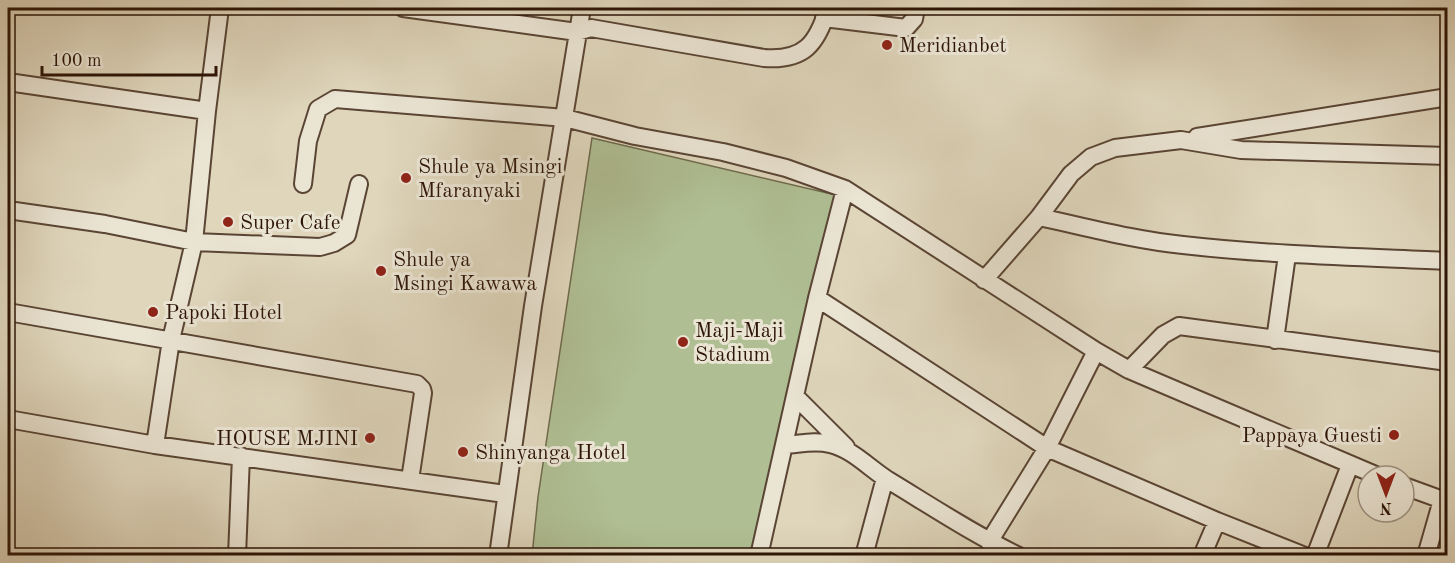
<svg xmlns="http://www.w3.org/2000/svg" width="1455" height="563" font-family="'Old Standard TT',serif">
<rect width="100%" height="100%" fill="#dfd6bc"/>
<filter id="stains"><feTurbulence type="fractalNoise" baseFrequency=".00333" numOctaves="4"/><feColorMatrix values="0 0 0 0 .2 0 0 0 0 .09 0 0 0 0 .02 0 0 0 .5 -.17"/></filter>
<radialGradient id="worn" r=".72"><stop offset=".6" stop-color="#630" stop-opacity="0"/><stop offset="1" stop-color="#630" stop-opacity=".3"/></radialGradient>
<path fill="#afbe93" stroke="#6e6a4c" stroke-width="1.5" d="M592,138L836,195L762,555L532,556L538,497Z"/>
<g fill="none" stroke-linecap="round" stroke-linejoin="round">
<g stroke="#5a4534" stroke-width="20">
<path id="minor" d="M403,8L577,32L591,28L764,58C804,61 817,44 828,8
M824,18L906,28L914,19L916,8
M8,82L207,111
M1197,137L1448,97
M303,184L308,141L318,109L335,99L565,118L635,136L723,152L786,168L845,189L1096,351L1129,370L1378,476
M8,210L105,224L194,242L320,247L334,243L347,235L359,184
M1039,217C1086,227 1134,240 1183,245C1271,255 1359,257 1448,261
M984,280L1039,217L1071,174L1091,157L1115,148L1181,140L1241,150L1448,156
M817,298L1047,448L1217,521L1305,556
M8,312L417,384L422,389L423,393L410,480
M1275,340L1287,255
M1129,370L1163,335L1179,326L1448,362
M795,396L846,447
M8,419L155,445L505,494
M155,445L171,340L194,242L207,111L220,8
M785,445C800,444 815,440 830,444C852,449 869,468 888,480C931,506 973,534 1019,556
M1404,486L1448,502
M989,542L1047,448L1096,351
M237,556L241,456
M498,556L533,306L582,8
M759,556L817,298L845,189
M864,556L885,478
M1202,556L1217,521
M1315,556L1350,465
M1426,556L1442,500"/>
</g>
<use href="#minor" stroke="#eae4d3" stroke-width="16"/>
</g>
<g fill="#8f2418" stroke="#eae4d3" stroke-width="2">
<circle cx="887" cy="45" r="6"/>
<circle cx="406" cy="178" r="6"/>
<circle cx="228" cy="222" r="6"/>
<circle cx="381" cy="271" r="6"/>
<circle cx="153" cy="312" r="6"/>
<circle cx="683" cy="342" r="6"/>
<circle cx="1394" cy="435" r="6"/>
<circle cx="370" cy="438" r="6"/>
<circle cx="463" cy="452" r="6"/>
</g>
<g text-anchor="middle" stroke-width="6" stroke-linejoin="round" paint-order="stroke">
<g font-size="21" fill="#2d1506" stroke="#eae4d3" text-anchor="start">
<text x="899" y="52">Meridianbet</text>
<text x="418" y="173">Shule ya Msingi<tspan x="418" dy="24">Mfaranyaki</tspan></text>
<text x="240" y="229">Super Cafe</text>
<text x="393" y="266">Shule ya<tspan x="393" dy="24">Msingi Kawawa</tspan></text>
<text x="165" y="319">Papoki Hotel</text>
<text x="695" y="337">Maji-Maji<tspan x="695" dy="24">Stadium</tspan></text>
<text x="1382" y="442" text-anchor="end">Pappaya Guesti</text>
<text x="358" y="445" text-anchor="end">HOUSE MJINI</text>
<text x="475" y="459">Shinyanga Hotel</text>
</g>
</g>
<rect width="1455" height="563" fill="none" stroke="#dfd6bc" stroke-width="30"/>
<rect x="9" y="9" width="1437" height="545" fill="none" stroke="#2d1506" stroke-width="3"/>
<rect x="15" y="15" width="1425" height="533" fill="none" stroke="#2d1506" stroke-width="1.5"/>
<g transform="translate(1386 494) rotate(180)"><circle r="28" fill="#eae4d3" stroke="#9e9181" stroke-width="1.5"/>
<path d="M0-4.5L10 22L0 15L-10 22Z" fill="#8f2418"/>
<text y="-9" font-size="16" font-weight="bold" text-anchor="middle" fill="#2d1506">N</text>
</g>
<path d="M42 66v9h174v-9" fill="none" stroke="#2d1506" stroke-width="3"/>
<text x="51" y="66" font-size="18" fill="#2d1506" stroke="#eae4d3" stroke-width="4.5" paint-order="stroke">100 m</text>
<rect width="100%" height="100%" filter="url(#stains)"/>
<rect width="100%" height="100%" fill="url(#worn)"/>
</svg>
